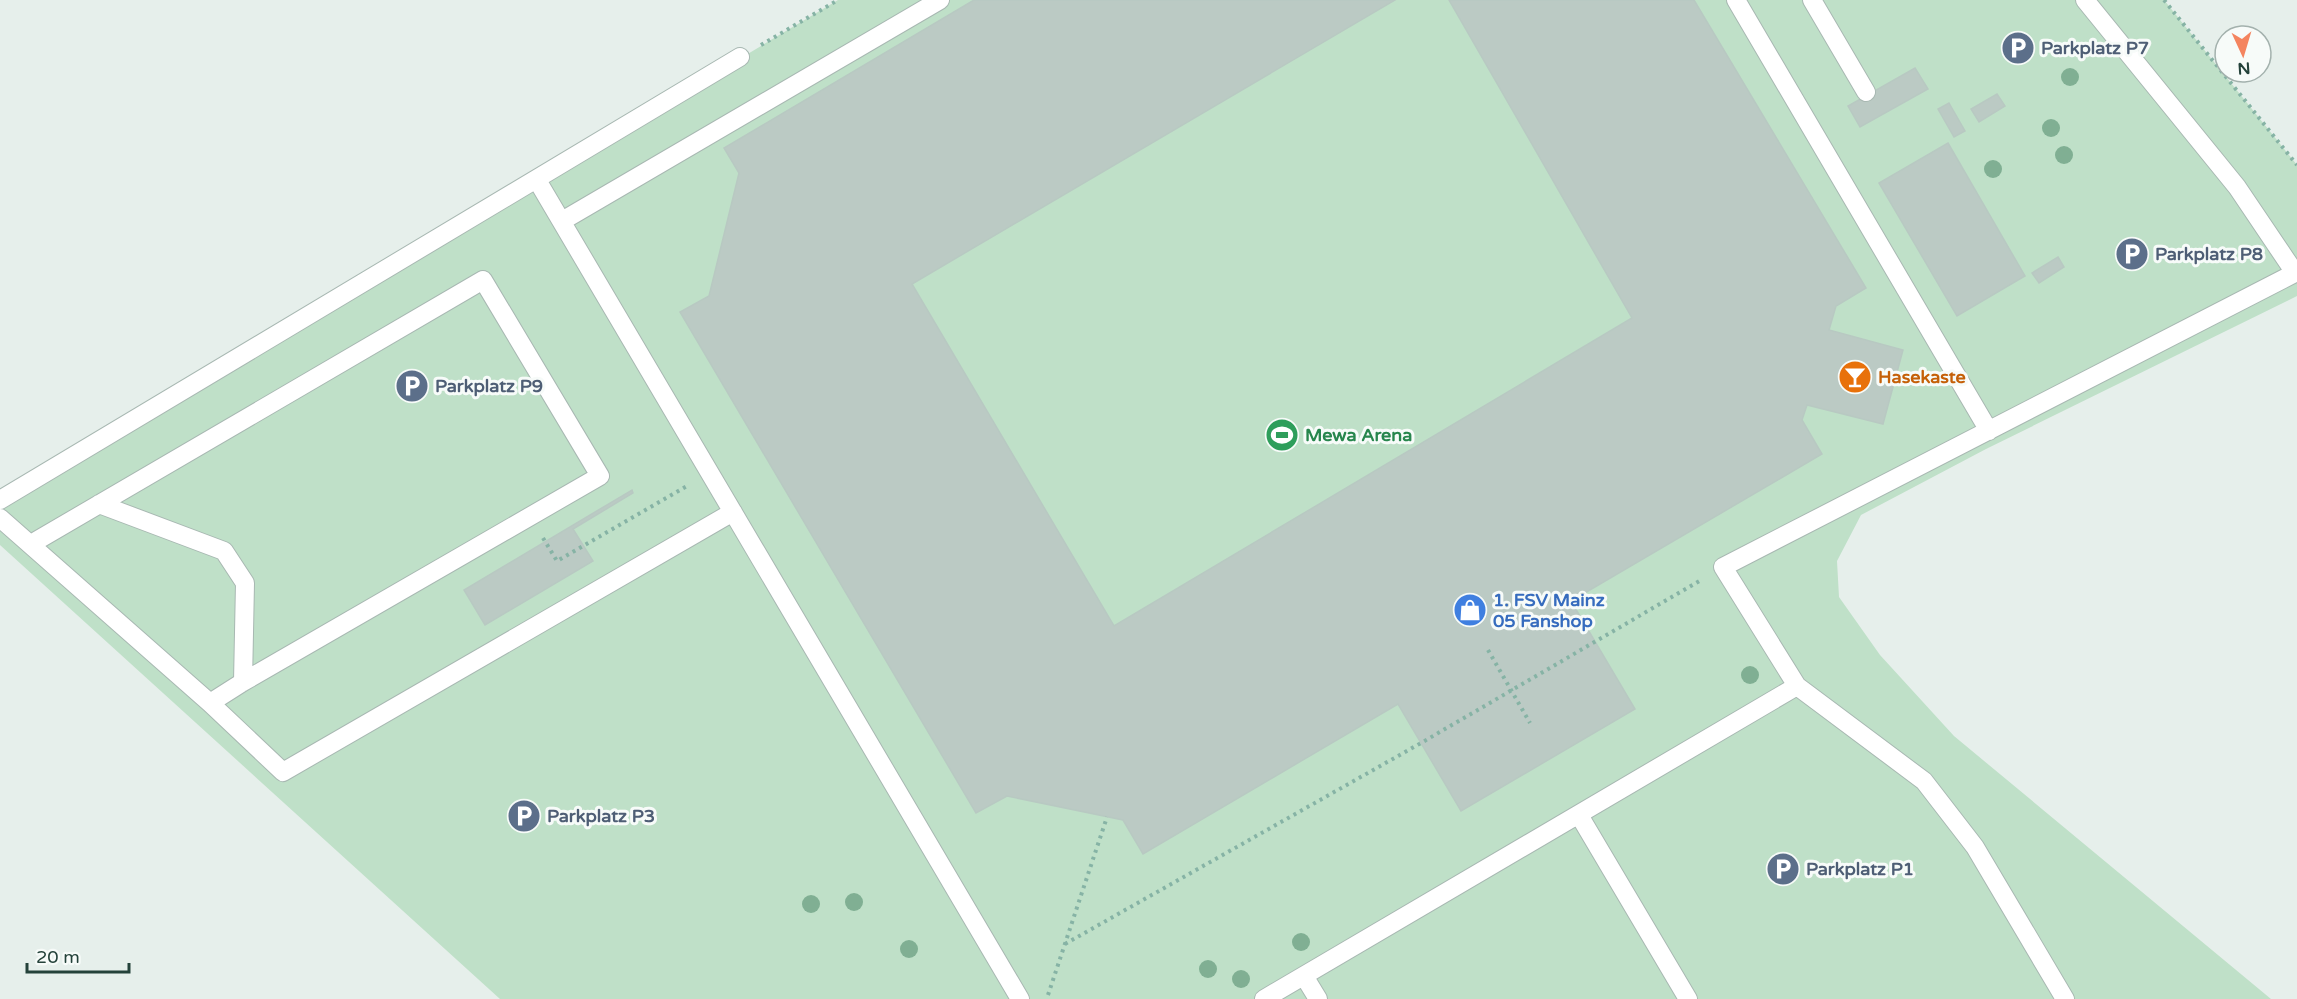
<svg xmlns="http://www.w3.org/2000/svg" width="2297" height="999" font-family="'Varela Round',sans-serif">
<rect width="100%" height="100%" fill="#e6efeb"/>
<path fill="#bfe0c8" d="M838,0H2164L2297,165V296L1986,449L1861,515L1837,561L1839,597L1880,655L1954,736L2271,999H500L0,545V500Z"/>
<path fill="#bbcac4" stroke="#b8c9c2" stroke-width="1.5" d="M974,0H1395L912,284L1114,626L1632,318L1449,0H1694L1866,288L1836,306L1829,330L1903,350L1883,424L1807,405L1802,420L1822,454L1571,601L1635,709L1461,811L1398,704L1143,854L1123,820L1007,796L976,813L680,312L709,296L739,173L724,148Z
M1915,68L1928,89L1860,127L1848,106Z
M1997,94L2005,106L1979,122L1971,109Z
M1949,103L1965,131L1954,137L1938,109Z
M1948,143L2025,276L1957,316L1879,183Z
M2058,257L2064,267L2039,283L2032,273Z
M632,490L633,493L573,529L593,561L485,625L464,590Z"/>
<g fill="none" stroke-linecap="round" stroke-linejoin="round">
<g stroke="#a8b8b2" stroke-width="20">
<path id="lane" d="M1736,0L1989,431
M1812,0L1866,92
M537,180L1020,999
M562,221L940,0
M0,500L740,57
M99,504L224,551L245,583L243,682
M0,518L210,703L283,772L733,512
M31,544L483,280L600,476L243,682L210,703
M1579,815L1688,999
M1304,976L1318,999
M1264,999L1797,686
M2065,999L1975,847L1924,781L1797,686L1723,567L2295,273L2237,187L2085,0"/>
</g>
<path stroke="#86b3a5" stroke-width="4" stroke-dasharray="3 4.5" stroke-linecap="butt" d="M2164,0L2297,165
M761,45L838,0
M543,538L557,561L687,486
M1488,650L1530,723
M1065,944L1421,743L1701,580
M1048,995L1107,817"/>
<use href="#lane" stroke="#fff" stroke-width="18"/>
</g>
<g fill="#80af93">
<circle cx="2070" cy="77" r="9"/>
<circle cx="2051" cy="128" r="9"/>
<circle cx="2064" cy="155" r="9"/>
<circle cx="1993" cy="169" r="9"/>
<circle cx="1750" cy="675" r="9"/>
<circle cx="854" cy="902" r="9"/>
<circle cx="811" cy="904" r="9"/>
<circle cx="1301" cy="942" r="9"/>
<circle cx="909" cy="949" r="9"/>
<circle cx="1208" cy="969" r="9"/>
<circle cx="1241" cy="979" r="9"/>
</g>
<defs>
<g id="parking-disc" transform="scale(1.725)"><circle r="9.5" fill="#5c6f8a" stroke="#f7fbf9"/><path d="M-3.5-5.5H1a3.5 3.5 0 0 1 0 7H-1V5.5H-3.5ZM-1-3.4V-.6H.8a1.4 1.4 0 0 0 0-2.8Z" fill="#fff"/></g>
<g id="bar-disc" transform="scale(1.725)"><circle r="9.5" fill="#e8710a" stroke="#f7fbf9"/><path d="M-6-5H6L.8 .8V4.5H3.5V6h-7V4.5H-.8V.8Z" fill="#fff"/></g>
<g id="stadium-disc" transform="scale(1.725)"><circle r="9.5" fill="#2e9e5b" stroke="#f7fbf9"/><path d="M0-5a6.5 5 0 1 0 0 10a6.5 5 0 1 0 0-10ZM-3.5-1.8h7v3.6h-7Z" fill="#fff"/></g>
<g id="shop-disc" transform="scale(1.725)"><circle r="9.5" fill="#3f7fe0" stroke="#f7fbf9"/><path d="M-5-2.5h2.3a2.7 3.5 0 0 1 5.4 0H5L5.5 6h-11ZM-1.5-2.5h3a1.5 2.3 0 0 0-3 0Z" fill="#fff"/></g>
</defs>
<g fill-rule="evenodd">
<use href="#parking-disc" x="2018" y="48"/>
<use href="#parking-disc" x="2132" y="254"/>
<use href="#bar-disc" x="1855" y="377"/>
<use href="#parking-disc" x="412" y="386"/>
<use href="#stadium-disc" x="1282" y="435"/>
<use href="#shop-disc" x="1470" y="610"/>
<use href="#parking-disc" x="524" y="816"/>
<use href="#parking-disc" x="1783" y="869"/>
</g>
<g text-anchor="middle" stroke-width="6" stroke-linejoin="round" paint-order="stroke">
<g font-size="18" font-weight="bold" fill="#4e5e75" stroke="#f7fbf9" text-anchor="start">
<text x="2041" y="54">Parkplatz P7</text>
<text x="2155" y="260">Parkplatz P8</text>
<text x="435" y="392">Parkplatz P9</text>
<text x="547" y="822">Parkplatz P3</text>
<text x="1806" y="875">Parkplatz P1</text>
</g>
<g font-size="18" font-weight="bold" fill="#c56008" stroke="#f7fbf9" text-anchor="start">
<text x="1878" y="383">Hasekaste</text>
</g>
<g font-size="18" font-weight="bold" fill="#27864d" stroke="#f7fbf9" text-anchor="start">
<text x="1305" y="441">Mewa Arena</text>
</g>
<g font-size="18" font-weight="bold" fill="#366cbe" stroke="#f7fbf9" text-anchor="start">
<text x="1493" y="606">1. FSV Mainz<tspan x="1493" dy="21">05 Fanshop</tspan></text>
</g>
</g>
<g transform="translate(2243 54) rotate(176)"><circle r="28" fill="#f7fbf9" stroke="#a3b1ad" stroke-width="1.5"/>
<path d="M0-4.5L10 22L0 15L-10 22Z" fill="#f4845f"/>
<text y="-9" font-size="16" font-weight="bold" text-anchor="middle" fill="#24423a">N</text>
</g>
<path d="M27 963v9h102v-9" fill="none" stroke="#24423a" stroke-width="3"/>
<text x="36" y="963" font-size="18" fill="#24423a" stroke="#f7fbf9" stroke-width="4.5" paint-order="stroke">20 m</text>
</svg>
